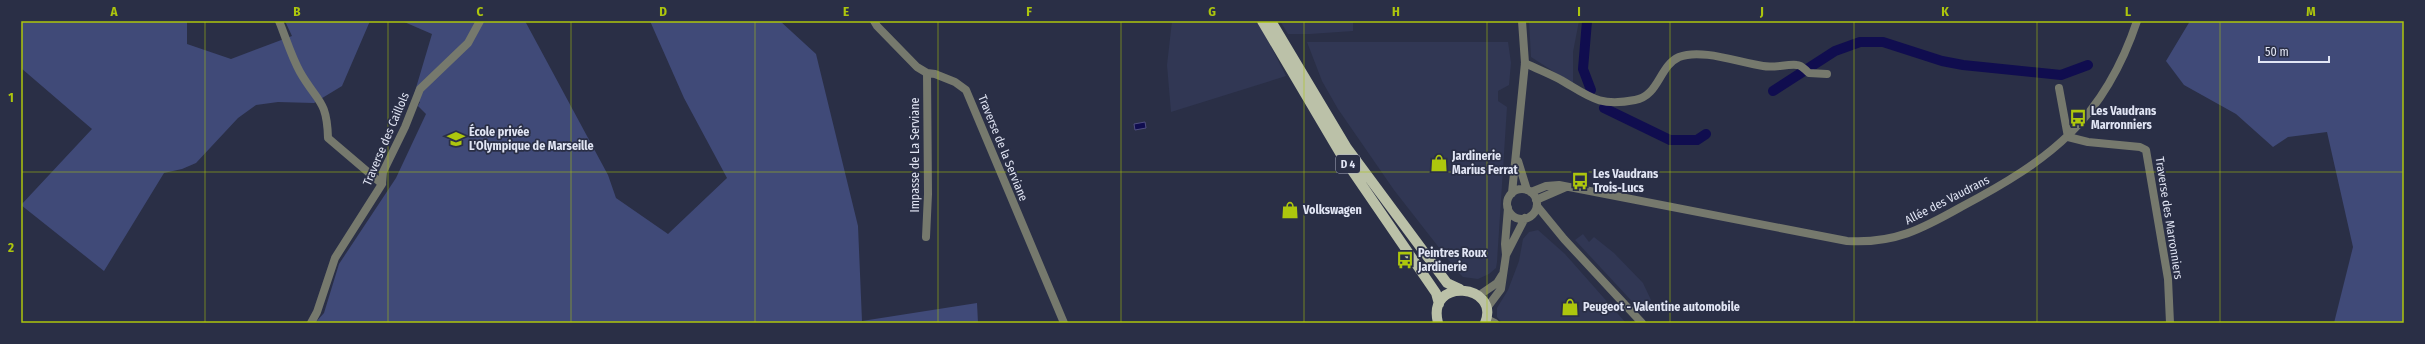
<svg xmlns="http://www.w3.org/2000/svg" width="2425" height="344" font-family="'Fira Sans Condensed',sans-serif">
<rect width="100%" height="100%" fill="#2a2f46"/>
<path fill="#313754" d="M1172,21H1258L1286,76L1171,112L1167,65Z
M1280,21H1353V31L1310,34H1288Z
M1529,21H1579L1573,52V84L1531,57Z
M1307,42H1508L1511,63L1509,85L1498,91V101L1507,107L1497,262L1496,268L1489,274L1478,279L1463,277L1458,272L1394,190L1338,109L1322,81Z
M1538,230L1565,254L1626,323H1502L1497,317V308L1508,290L1519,261L1523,239L1529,232Z
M1583,234L1589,242L1594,237L1614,253L1643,283L1651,300L1640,310L1575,240Z"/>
<path fill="#404a78" d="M21,21H187V44L231,59L292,36L285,21H370L342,86L314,103L278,102L256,105L238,118L196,163L182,169L164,173L104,271L21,205L92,129L21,68Z
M402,21H525L608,175L616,198L668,234L727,178L684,98L650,21H780L816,54L858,226L862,321L977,303L978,323H315L324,313L339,264L396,178L426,114L418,106L420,102L413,98L432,34Z
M2190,21H2404V323H2334L2353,247L2327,132L2288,137L2273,147L2236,114L2184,85L2166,61Z"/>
<path fill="#100d4f" stroke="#4f4e80" d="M1145,122L1146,128L1135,130L1134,124Z"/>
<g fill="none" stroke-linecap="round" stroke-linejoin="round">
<path stroke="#100d4f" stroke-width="10" d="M1587,21L1583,69L1591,90
M1773,91L1835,51L1860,42H1883L1942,61L1963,65L2061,75L2088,65
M1604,108L1670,140H1697L1706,134"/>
<path stroke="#76796d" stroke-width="8" d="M279,21C286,38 291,56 300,72C317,102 327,99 328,138L382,184
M874,21L877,26L917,67L927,73L935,74L955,82L966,90L1064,323
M1525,63C1537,69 1550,74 1561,80C1590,97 1599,107 1635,100C1659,96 1659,66 1679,57C1702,48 1740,63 1763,66C1775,68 1786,64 1797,65C1802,65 1805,70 1809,73L1827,74
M2059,88L2068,137L2088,142L2140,147L2146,150L2168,279L2170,323
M1531,192L1546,186L1559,185L1847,241C1894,244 1922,229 1961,207C2050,160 2104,120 2137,21
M1536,200L1566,187
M1537,206L1564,239L1642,323
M926,237L928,194L927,73
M1487,319L1495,323
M311,323L317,312L335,258L382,184L383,172L405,127L420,89L468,43L480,21"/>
<path stroke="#76796d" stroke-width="8" d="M1518,161L1527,190
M1507 204a15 15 0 1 1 30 0a15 15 0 1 1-30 0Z
M1512,193L1525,63L1522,21
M1506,255L1525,218
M1478,296L1497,283L1502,275
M1486,309L1501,289L1506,255L1505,244L1508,208"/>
<path stroke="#bbc1a8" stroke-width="10" d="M1262,21L1340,153L1436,293L1439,304
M1271,21L1347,148L1447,283L1460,289
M1438,323C1426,276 1501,284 1485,323"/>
</g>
<path fill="none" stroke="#adc60d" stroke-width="1" stroke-opacity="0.55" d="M205,21V323M388,21V323M571,21V323M755,21V323M938,21V323M1121,21V323M1304,21V323M1487,21V323M1670,21V323M1854,21V323M2037,21V323M2220,21V323M21,172H2404"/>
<defs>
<g id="bus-bare" transform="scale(1.38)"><path d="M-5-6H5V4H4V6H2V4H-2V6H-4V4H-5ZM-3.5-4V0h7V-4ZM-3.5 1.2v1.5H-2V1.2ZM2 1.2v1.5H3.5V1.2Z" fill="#adc60d" stroke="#2a2f46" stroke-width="2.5" paint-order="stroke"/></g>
<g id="school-bare" transform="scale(1.38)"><path d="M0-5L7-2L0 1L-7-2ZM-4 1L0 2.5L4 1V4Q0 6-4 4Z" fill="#adc60d" stroke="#2a2f46" stroke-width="2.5" paint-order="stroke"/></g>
<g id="shop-bare" transform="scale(1.38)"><path d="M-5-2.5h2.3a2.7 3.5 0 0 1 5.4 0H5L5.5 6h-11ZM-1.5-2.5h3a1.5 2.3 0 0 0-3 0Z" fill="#adc60d" stroke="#2a2f46" stroke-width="2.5" paint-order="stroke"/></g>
</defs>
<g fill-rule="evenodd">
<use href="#bus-bare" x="2078" y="118"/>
<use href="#school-bare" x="456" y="139"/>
<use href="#shop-bare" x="1439" y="163"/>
<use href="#bus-bare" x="1580" y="181"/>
<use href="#shop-bare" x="1290" y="210"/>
<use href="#bus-bare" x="1405" y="260"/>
<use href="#shop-bare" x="1570" y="307"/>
</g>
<g text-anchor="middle" stroke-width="3.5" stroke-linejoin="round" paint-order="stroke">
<rect fill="#2a2f46" stroke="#aaaec0" stroke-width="1" x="1336" y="155" width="24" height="18" rx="3"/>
<g font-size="11" font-weight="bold" fill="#e1e5f4">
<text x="1348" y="168">D 4</text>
</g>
<g font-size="12" font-weight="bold" fill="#e1e5f4" stroke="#2a2f46" text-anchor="start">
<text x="2091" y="115">Les Vaudrans<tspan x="2091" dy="14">Marronniers</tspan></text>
<text x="469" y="136">École privée<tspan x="469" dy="14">L'Olympique de Marseille</tspan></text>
<text x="1452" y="160">Jardinerie<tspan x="1452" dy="14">Marius Ferrat</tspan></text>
<text x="1593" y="178">Les Vaudrans<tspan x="1593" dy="14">Trois-Lucs</tspan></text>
<text x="1303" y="214">Volkswagen</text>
<text x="1418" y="257">Peintres Roux<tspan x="1418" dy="14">Jardinerie</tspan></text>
<text x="1583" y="311">Peugeot - Valentine automobile</text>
</g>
<g font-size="12" fill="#e1e5f4" stroke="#2a2f46">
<text transform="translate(386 139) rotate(-67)" y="4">Traverse des Caillols</text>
<text transform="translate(1003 148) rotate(68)" y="4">Traverse de la Serviane</text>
<text transform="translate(915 155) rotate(-90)" y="4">Impasse de La Serviane</text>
<text transform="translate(1947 200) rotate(-27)" y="4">Allée des Vaudrans</text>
<text transform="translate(2169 218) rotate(81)" y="4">Traverse des Marronniers</text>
</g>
</g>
<rect width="2425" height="344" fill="none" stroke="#2a2f46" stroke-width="44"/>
<path d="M2259 56v6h70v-6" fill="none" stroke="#e1e5f4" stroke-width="2"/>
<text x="2265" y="56" font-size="12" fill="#e1e5f4" stroke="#2a2f46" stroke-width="3" paint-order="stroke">50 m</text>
<rect x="22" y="22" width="2381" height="300" fill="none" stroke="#adc60d" stroke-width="1.5"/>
<g font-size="13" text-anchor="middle" font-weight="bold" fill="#adc60d">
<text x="114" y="16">A</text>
<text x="297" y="16">B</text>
<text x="480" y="16">C</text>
<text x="663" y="16">D</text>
<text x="846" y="16">E</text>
<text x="1029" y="16">F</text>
<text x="1212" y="16">G</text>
<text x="1396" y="16">H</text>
<text x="1579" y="16">I</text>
<text x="1762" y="16">J</text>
<text x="1945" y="16">K</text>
<text x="2128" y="16">L</text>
<text x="2311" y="16">M</text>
<text x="11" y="102">1</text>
<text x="11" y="252">2</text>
</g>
</svg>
